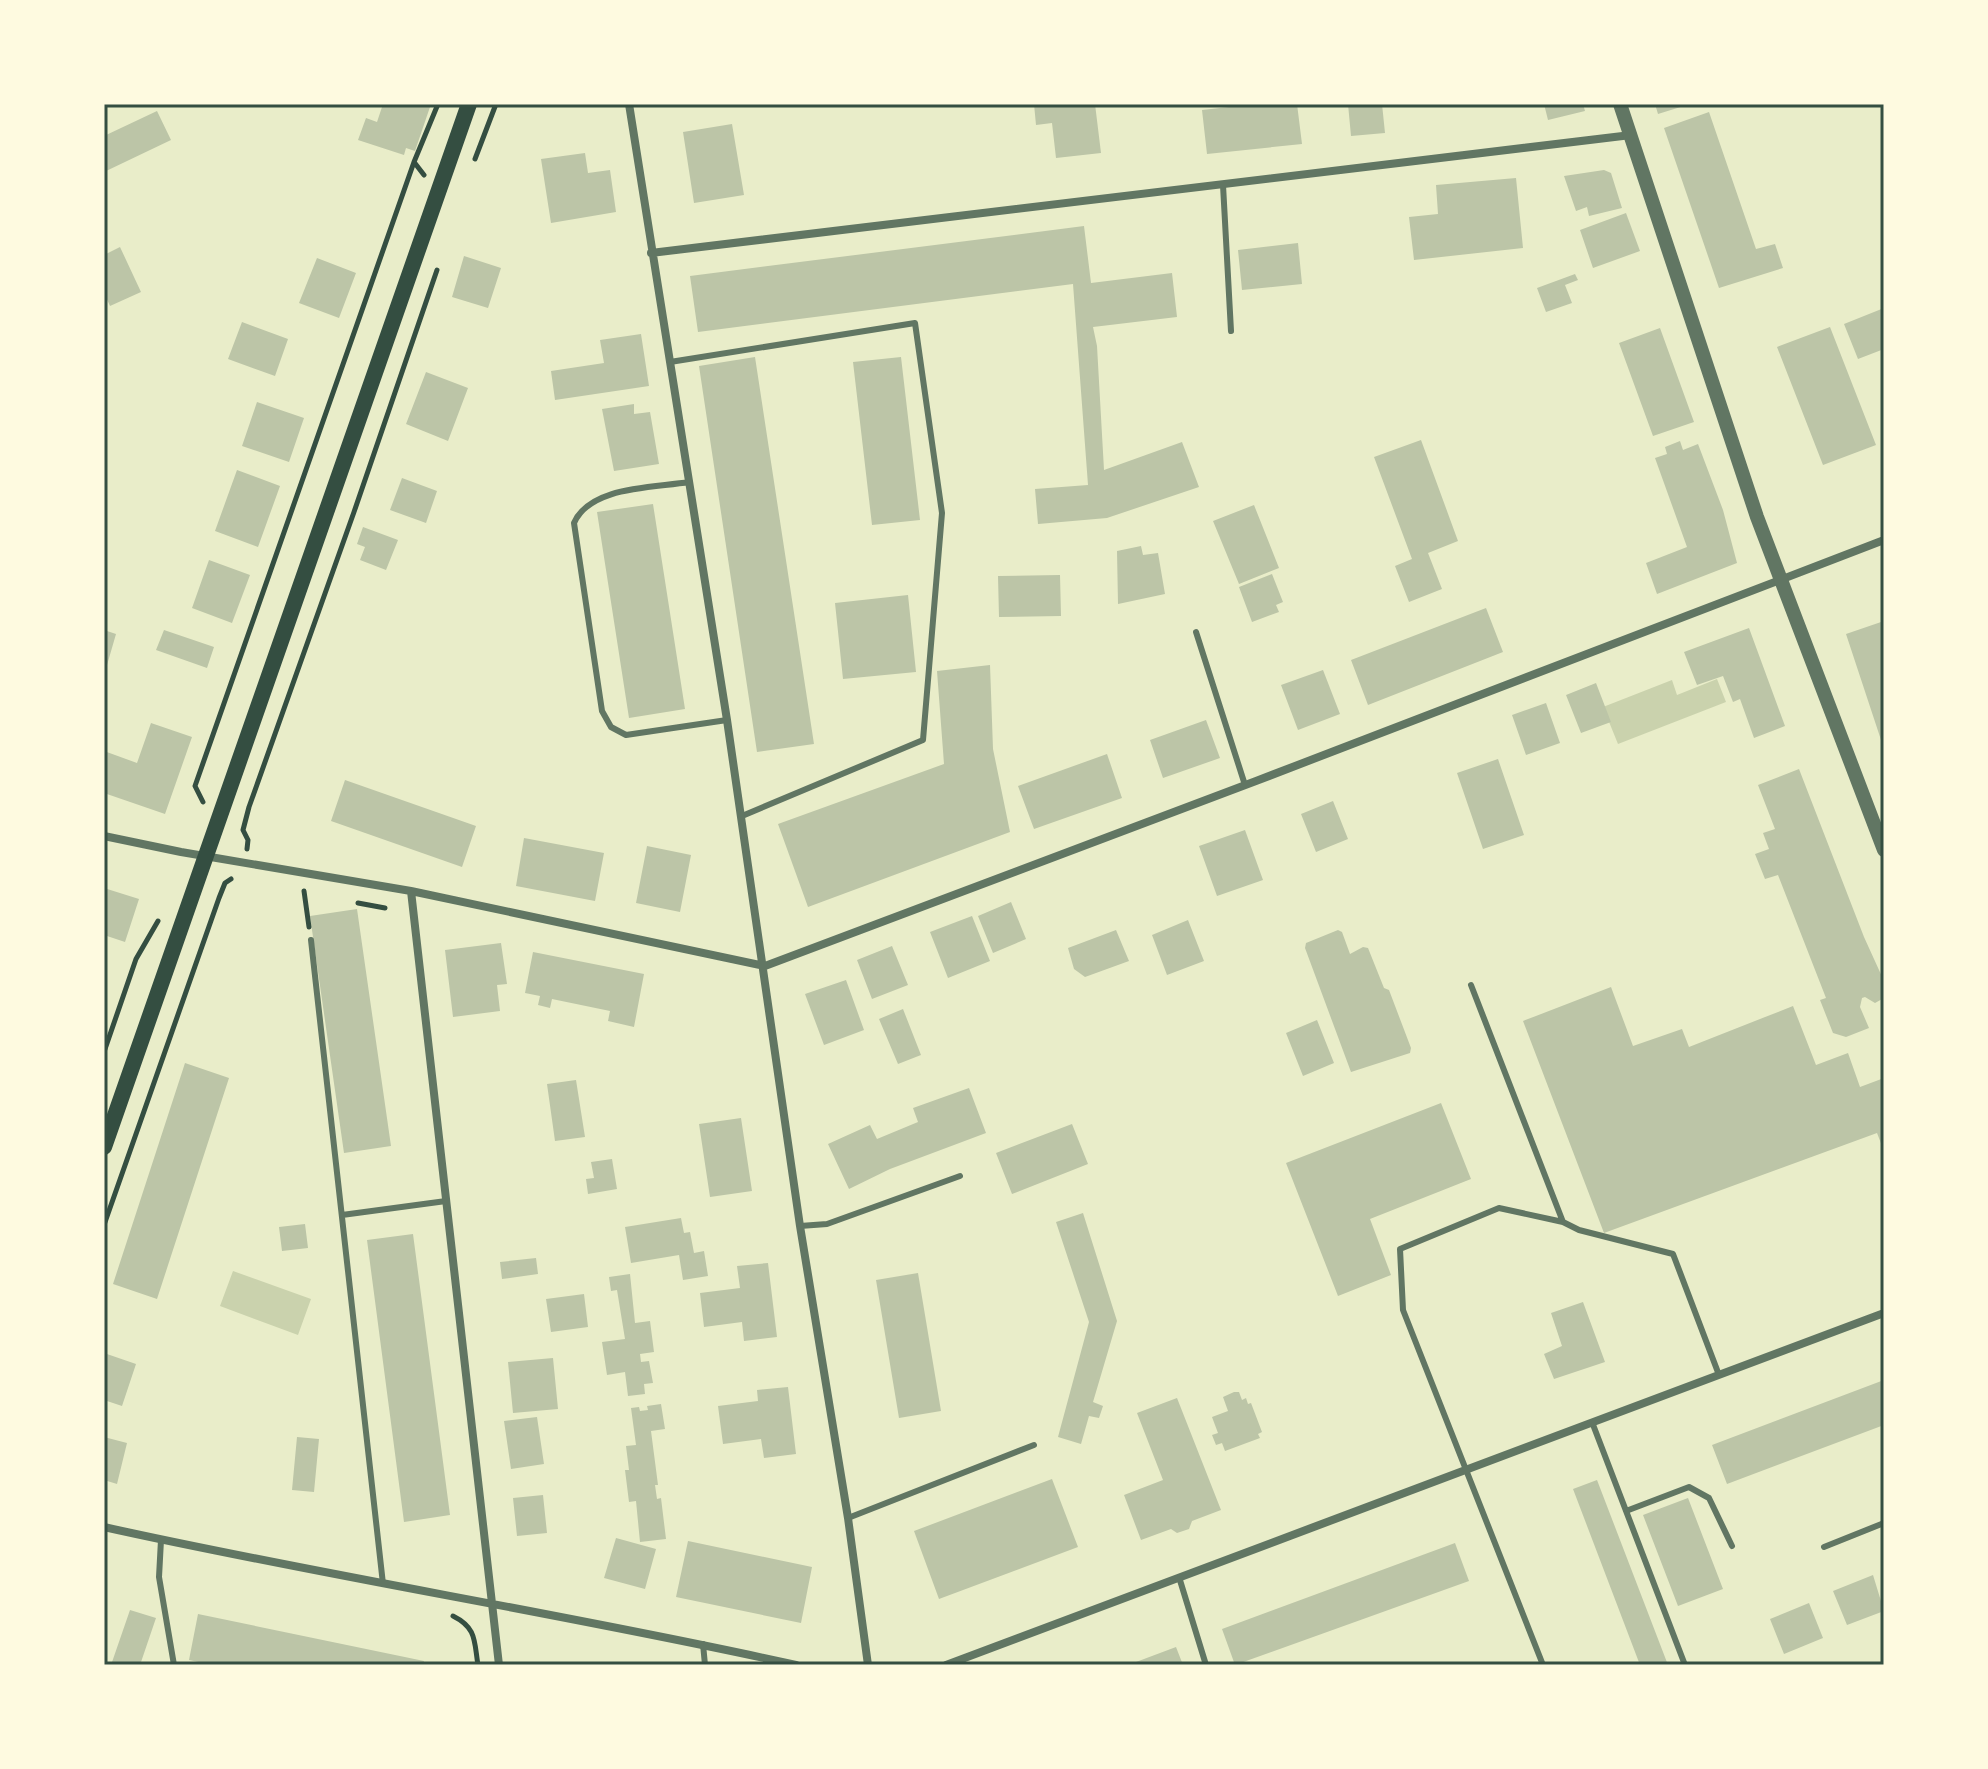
<svg xmlns="http://www.w3.org/2000/svg" width="1988" height="1769" font-family="Jost,sans-serif">
<rect width="100%" height="100%" fill="#e9edc9"/>
<path fill="#cad2ad" d="M1717,679L1726,702L1618,744L1603,707L1672,680L1677,695Z
M233,1271L311,1299L298,1335L220,1306Z"/>
<path fill="#bcc5a7" d="M383,104H431L415,151L406,148L404,155L358,140L366,118L377,122Z
M1034,104H1095L1101,153L1056,158L1052,123L1036,125Z
M1297,104L1302,144L1207,154L1202,110L1256,104Z
M1348,104H1382L1385,133L1351,136Z
M1544,104H1583L1585,111L1548,120Z
M1655,104H1687V105L1658,114Z
M157,111L171,140L104,172V136Z
M1709,112L1756,249L1775,244L1783,268L1719,288L1664,128Z
M732,124L744,195L694,203L683,132Z
M585,153L588,173L610,170L616,212L551,223L541,159Z
M1604,170L1611,173L1622,208L1589,216L1587,207L1576,211L1564,176Z
M1516,178L1523,248L1414,260L1409,217L1438,214L1436,185Z
M1626,213L1640,251L1593,268L1580,230Z
M1084,226L1091,283L1172,273L1177,317L1093,327L1097,346L1104,470L1182,442L1199,487L1107,518L1038,524L1035,489L1088,485L1073,284L698,332L690,276Z
M1298,243L1302,284L1242,290L1238,250Z
M120,247L141,292L110,306L104,293V255Z
M464,256L501,268L488,308L452,297Z
M317,258L356,273L339,318L299,303Z
M1575,274L1578,280L1565,285L1572,303L1546,312L1537,288Z
M1884,308V349L1858,359L1844,324Z
M242,322L288,339L275,376L228,359Z
M1830,327L1876,445L1823,465L1777,347Z
M1660,328L1694,422L1653,436L1619,343Z
M641,334L649,386L555,400L551,371L604,363L600,340Z
M755,357L814,744L757,752L699,366Z
M901,357L920,520L872,525L853,362Z
M426,372L468,388L448,441L406,424Z
M257,402L304,418L289,462L242,446Z
M634,404V414L650,412L659,464L614,471L602,409Z
M1421,440L1458,541L1428,553L1442,589L1409,602L1395,566L1412,559L1374,457Z
M1680,441L1683,450L1698,444L1723,510L1737,563L1657,594L1646,563L1687,547L1655,458L1667,454L1665,447Z
M237,470L280,486L258,547L215,531Z
M402,478L437,491L426,523L390,510Z
M653,504L685,709L629,718L597,512Z
M1254,505L1279,568L1239,584L1213,521Z
M363,527L398,540L386,570L360,560L365,547L357,544Z
M1141,546L1143,555L1158,553L1165,594L1118,604L1117,551Z
M209,560L250,575L232,623L192,608Z
M1272,574L1283,602L1276,605L1279,612L1252,622L1239,587Z
M1060,575L1061,616L999,617L998,576Z
M908,595L916,672L843,679L835,603Z
M1486,608L1503,652L1368,705L1351,660Z
M1884,621V746H1883L1846,634Z
M1749,628L1785,726L1754,738L1740,699L1733,702L1723,676L1697,685L1684,652Z
M104,630L116,634L105,672L104,671Z
M164,630L214,647L207,668L156,650Z
M990,665L993,749L1010,832L808,907L778,824L944,764L937,671Z
M1323,670L1340,714L1298,730L1281,685Z
M1596,683L1611,722L1581,733L1566,695Z
M1546,703L1560,743L1526,755L1512,715Z
M1206,720L1220,758L1163,778L1150,740Z
M151,723L192,737L165,814L104,793V751L137,763Z
M1107,754L1122,798L1034,829L1018,786Z
M1498,759L1524,835L1483,849L1457,773Z
M1799,769L1864,937L1884,981V998L1875,1003L1865,997L1862,998L1860,1007L1869,1028L1846,1037L1833,1033L1820,1000L1826,998L1778,875L1765,879L1755,854L1769,849L1763,833L1775,829L1758,785Z
M345,780L476,826L462,867L331,821Z
M1333,801L1348,839L1316,852L1301,814Z
M1245,830L1263,880L1217,896L1199,846Z
M524,838L604,853L595,901L516,886Z
M647,846L691,855L680,912L636,903Z
M104,888L139,899L125,942L104,935Z
M1011,902L1026,939L993,953L978,916Z
M357,909L391,1146L344,1153L310,916Z
M972,916L990,961L948,978L930,932Z
M1188,920L1204,961L1167,975L1152,935Z
M1116,930L1129,961L1085,977L1074,969L1068,948Z
M1338,930L1342,932L1350,954L1363,947L1368,948L1384,988L1389,990L1411,1048L1410,1053L1351,1072L1305,948L1306,943Z
M501,943L507,984L497,985L500,1011L453,1017L445,950Z
M892,946L908,985L872,999L857,960Z
M533,952L644,974L634,1027L608,1021L610,1011L552,999L550,1008L538,1005L540,996L525,993Z
M846,980L864,1030L824,1045L805,994Z
M1611,987L1633,1046L1682,1029L1689,1047L1793,1006L1816,1065L1848,1053L1860,1087L1884,1078V1151L1877,1133L1604,1233L1523,1021Z
M903,1009L921,1055L898,1064L879,1019Z
M1317,1020L1334,1063L1303,1076L1286,1033Z
M185,1063L229,1078L157,1299L113,1284Z
M576,1080L585,1137L555,1141L547,1084Z
M969,1088L986,1133L890,1169L849,1189L828,1144L870,1125L877,1139L918,1122L913,1108Z
M1441,1103L1471,1179L1370,1219L1391,1275L1338,1296L1286,1163Z
M741,1118L752,1191L710,1197L699,1124Z
M1072,1124L1088,1164L1012,1194L996,1153Z
M612,1159L617,1189L588,1194L586,1179L594,1178L591,1162Z
M1083,1213L1117,1321L1093,1402L1103,1406L1099,1418L1089,1416L1081,1444L1058,1437L1089,1322L1056,1222Z
M681,1218L684,1233L690,1232L694,1253L704,1251L708,1276L683,1280L679,1255L631,1263L625,1227Z
M305,1224L308,1248L282,1251L279,1227Z
M413,1234L450,1515L404,1522L367,1240Z
M536,1258L538,1274L502,1279L500,1262Z
M768,1263L777,1337L744,1341L742,1322L704,1327L700,1293L740,1288L737,1266Z
M918,1273L941,1411L899,1418L876,1280Z
M630,1274L635,1323L650,1321L654,1352L640,1354L641,1362L649,1361L653,1383L644,1384L645,1394L628,1396L625,1372L607,1375L602,1342L625,1339L617,1290L611,1291L609,1277Z
M584,1294L588,1327L551,1332L546,1299Z
M1583,1302L1605,1362L1554,1379L1544,1354L1562,1346L1551,1313Z
M104,1353L136,1364L122,1406L104,1400Z
M553,1358L558,1409L513,1413L508,1362Z
M1884,1380V1425L1727,1484L1712,1445Z
M788,1387L796,1454L764,1458L761,1439L723,1444L718,1406L758,1401L757,1390Z
M1234,1392H1239L1242,1400L1246,1398L1248,1404L1251,1403L1262,1432L1258,1434L1260,1438L1225,1451L1222,1443L1216,1445L1212,1435L1218,1433L1212,1417L1228,1411L1223,1397Z
M1177,1398L1221,1510L1192,1521L1189,1529L1177,1533L1171,1529L1141,1540L1124,1495L1163,1480L1137,1413Z
M661,1404L665,1429L651,1431L658,1485H655L657,1499L661,1498L666,1539L640,1542L636,1501L629,1502L625,1470H629L626,1446L636,1445L631,1408L639,1407L640,1411L648,1410L647,1406Z
M537,1417L544,1464L511,1469L504,1421Z
M104,1437L127,1443L117,1484L104,1480Z
M297,1437L319,1439L314,1492L292,1490Z
M1052,1479L1078,1547L939,1599L914,1531Z
M1597,1480L1668,1665H1640L1573,1489Z
M543,1495L547,1533L517,1536L513,1498Z
M1688,1498L1723,1589L1678,1606L1643,1515Z
M616,1538L656,1549L645,1589L604,1578Z
M688,1541L812,1567L801,1623L676,1597Z
M1455,1543L1469,1581L1235,1665L1222,1629Z
M1873,1575L1884,1611L1847,1625L1833,1591Z
M1809,1603L1823,1638L1784,1654L1770,1619Z
M130,1610L156,1618L140,1665H111Z
M198,1614L424,1661L423,1665H213L189,1660Z
M1176,1647L1183,1665H1128Z"/>
<g fill="none" stroke-linecap="round" stroke-linejoin="round">
<path stroke="#344e41" stroke-width="5" d="M475,159L496,104
M424,175L414,162L438,104
M203,802L195,786L414,162
M247,849L248,840L243,830L249,807L354,512L437,270
M304,891L309,927
M358,903L385,908
M104,1052L136,959L158,921
M104,1225L219,898L225,883L231,879
M453,1616C477,1628 474,1641 478,1665"/>
<path stroke="#617663" stroke-width="6" d="M1223,185L1231,331
M670,362L915,323L942,513L923,740L742,816
M689,482C653,488 590,486 574,523L602,711L611,727L626,735L727,720
M1196,632L1245,785
M311,940L383,1584
M1471,985L1563,1222
M342,1215L446,1201
M800,1226L827,1224L960,1176
M1592,1422L1685,1665
M1626,1511L1689,1487L1709,1498L1732,1546
M848,1518L1034,1445
M161,1540L159,1577L174,1665
M1824,1547L1884,1523
M1179,1577L1206,1665
M703,1644L705,1665
M1543,1665L1403,1310L1400,1249L1499,1208L1563,1222L1579,1230L1673,1254L1719,1375"/>
<path stroke="#617663" stroke-width="8" d="M629,104L727,720L800,1226L848,1518L868,1665
M651,253L1631,135
M104,836L181,852L411,891L765,966L1256,781L1884,540
M411,891L499,1665
M104,1527C334,1578 567,1614 796,1665
M946,1665L1884,1313"/>
<path stroke="#617663" stroke-width="14" d="M1620,104L1757,517L1884,850"/>
<path stroke="#344e41" stroke-width="16" d="M104,1147L469,104"/>
</g>
<rect width="1988" height="1769" fill="none" stroke="#fefae0" stroke-width="212"/>
<rect x="106" y="106" width="1776" height="1557" fill="none" stroke="#344e41" stroke-width="3"/>
</svg>
